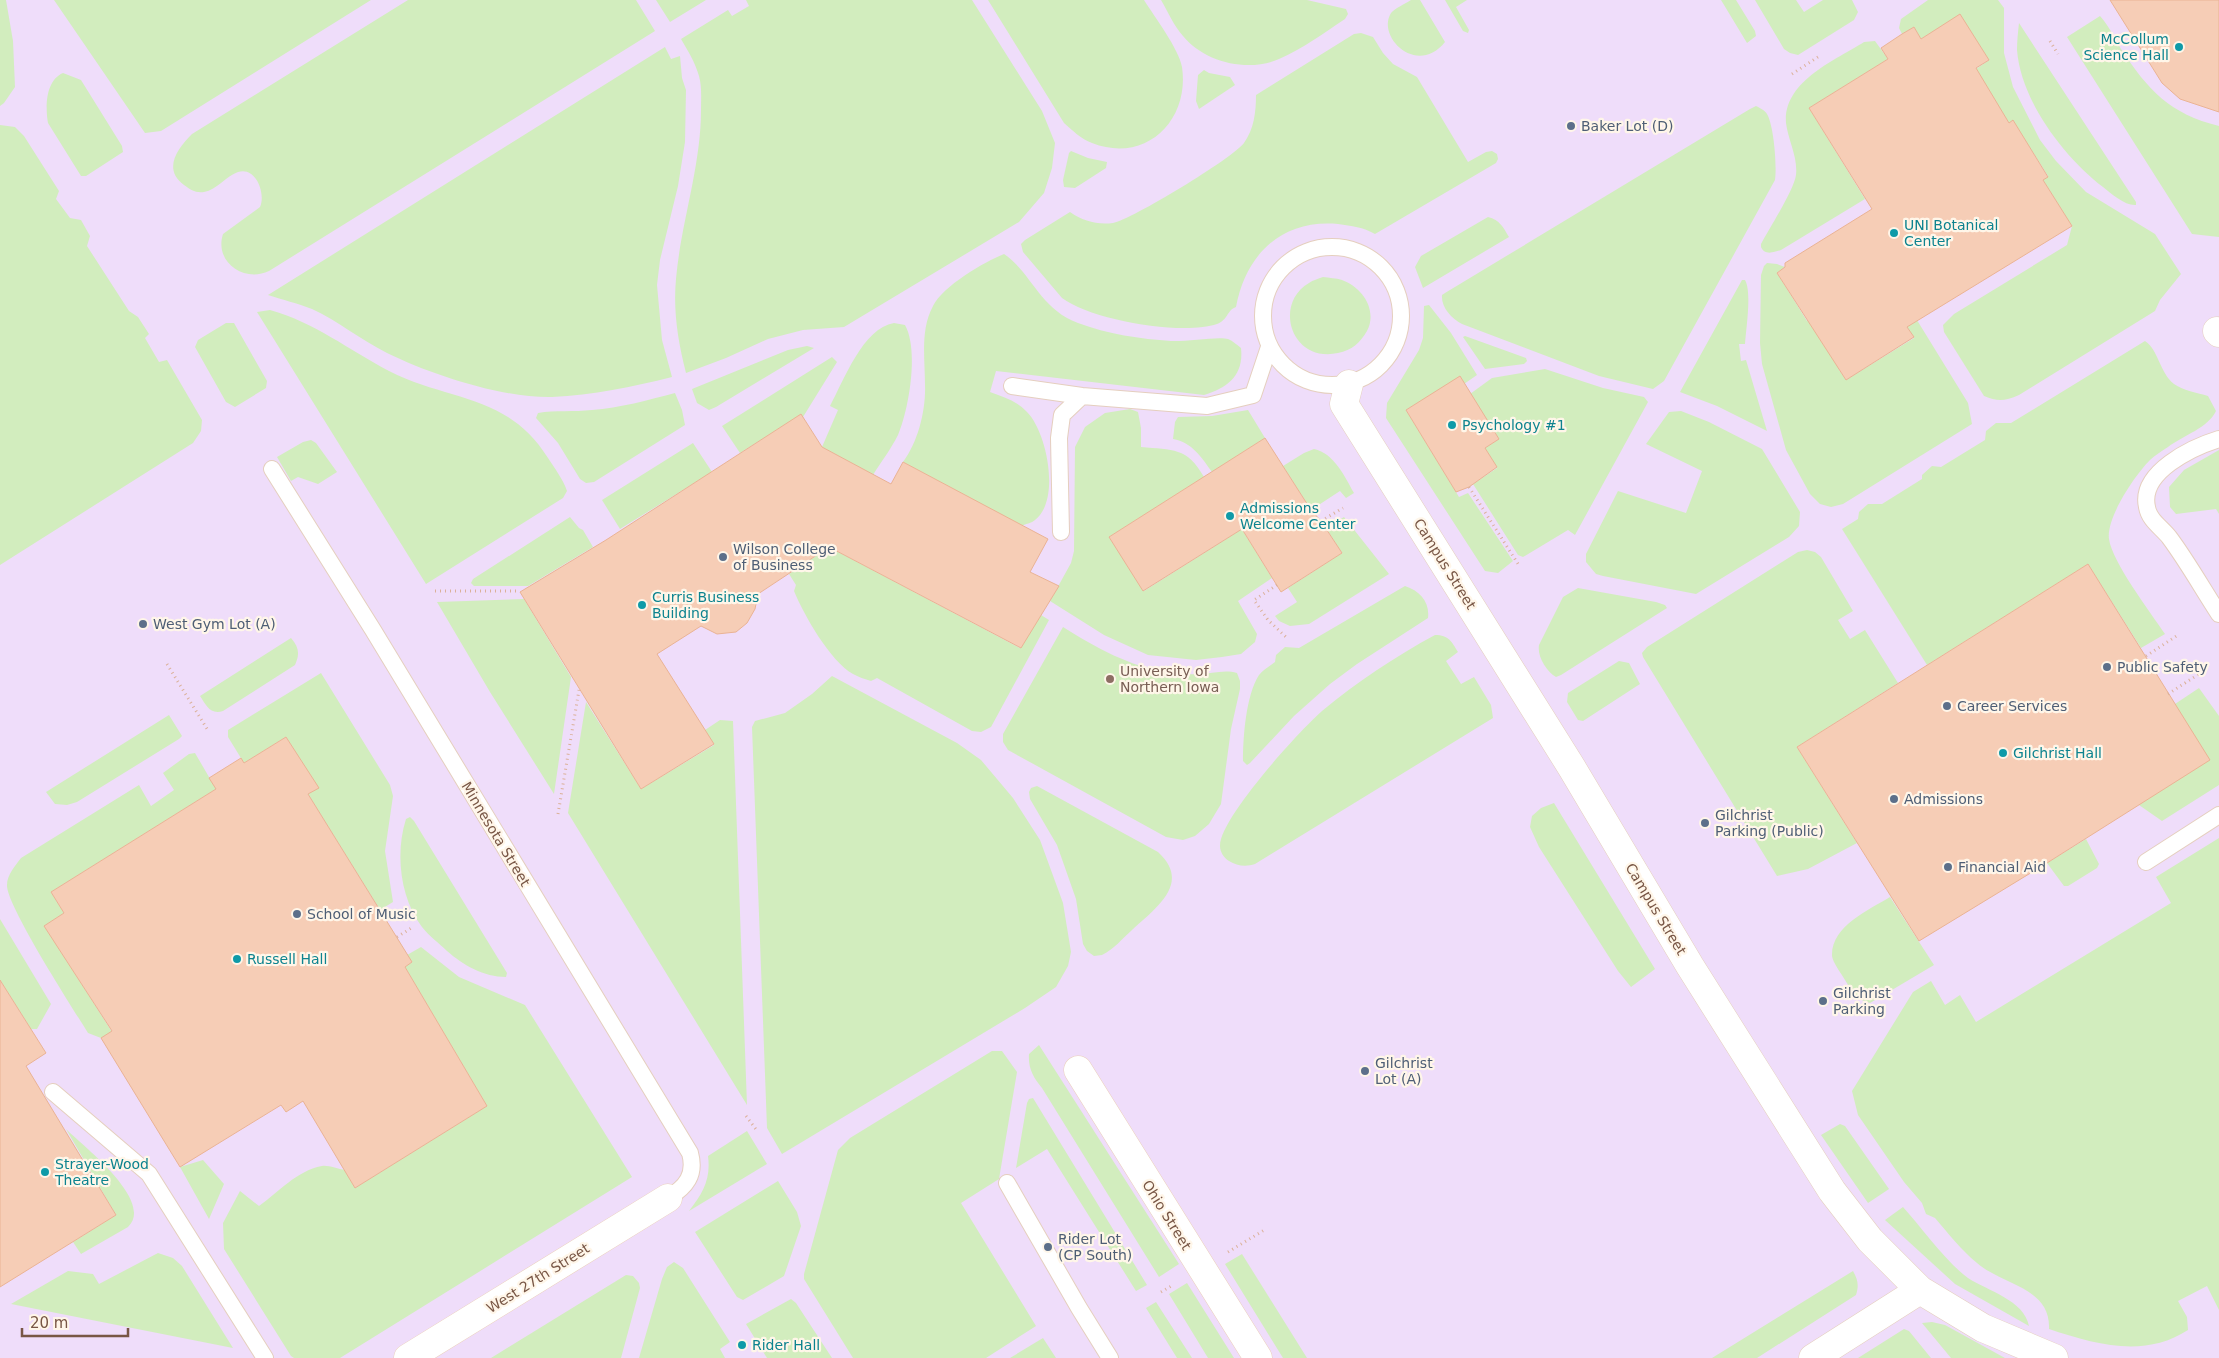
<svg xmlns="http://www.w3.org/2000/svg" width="2219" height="1358" font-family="'DejaVu Sans',sans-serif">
<rect width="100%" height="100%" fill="#fef2e1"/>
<path fill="#efddfa" d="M0,0H2219V1358H0Z"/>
<path fill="#d2edbe" d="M0,0H6L13,41L15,87L4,103L0,106Z
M54,0H371L161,131L145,133Z
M408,0H636L655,31L269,271C244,283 214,262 223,234L260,207C266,194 256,166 238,172C226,176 217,190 204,192C195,193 191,190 184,185C162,169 178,148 192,134Z
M656,0H706L670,22Z
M746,0H972L1042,111L1055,143L1052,168L1044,193L1019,222L844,327L803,330L768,339L726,358L686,373C678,342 673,311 676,279C681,222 701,167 701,110C701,99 702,87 699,76C695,62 688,51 681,39L728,10L732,16L749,6Z
M988,0H1144C1154,16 1179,49 1182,67C1190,121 1145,164 1092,143C1081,139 1072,130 1064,123Z
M1161,0H1307L1346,9L1348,14L1345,19C1324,33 1302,49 1279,59C1248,73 1204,62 1183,36C1174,26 1168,12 1161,0Z
M1411,0H1420L1445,42C1417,77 1376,37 1391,13C1395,8 1405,4 1411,0Z
M1445,0H1467L1456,7L1469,30L1468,33L1463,31Z
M1721,0H1736L1755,31L1756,36L1747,43Z
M1755,0H1796L1804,12L1823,0H1852L1858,12L1854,20L1798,55L1790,53L1784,49Z
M1928,0H1998L2004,8V53L2013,87L2040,140L2056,161L2086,192L2155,234L2181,274L2160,300L2155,311L2019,395C2005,401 1998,402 1984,396L1944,332L1943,325L1954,314L2067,245L2072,226L2043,180L2048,176L2013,121L2009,123L1976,69L1989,60L1960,15L1921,39L1914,27L1902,34L1899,28L1901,19Z
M2100,16C2109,26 2114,37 2121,49C2148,90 2170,114 2219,126V237L2192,234L2067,37Z
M2019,23L2136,202V205C2125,206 2112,194 2103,187C2064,157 2021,101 2017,50C2017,41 2018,32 2019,23Z
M1361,33L1373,37L1383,53L1393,64L1417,77L1468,162L1486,152L1492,151L1497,154L1498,159L1496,163L1375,234C1363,227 1352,226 1338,224C1283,219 1246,253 1236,307C1227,310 1228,320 1217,324C1182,336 1091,320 1062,298L1023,252L1021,244L1025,240L1070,212C1083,221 1097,225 1113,223C1131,220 1233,158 1244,143C1254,129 1256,112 1256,95L1354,34Z
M1875,41L1888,59L1809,108L1865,199L1781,250C1774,252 1765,256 1761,247V244C1769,229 1794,190 1796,175C1798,157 1788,140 1786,123C1783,81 1836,60 1864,42Z
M665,47L671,59L680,56L682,78L686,90L685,142L678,186L660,260L657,285L662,340L672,377C632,387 593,395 552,397C502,398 432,375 387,353C361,340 338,321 312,309C297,303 283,300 268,295Z
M1204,70L1209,73L1230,77L1235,85L1199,109L1196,101L1198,75Z
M63,73L81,80L122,146L123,152L86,176H81L48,123C45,106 46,80 63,73Z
M1756,106C1762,109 1766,111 1768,116C1774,129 1777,166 1775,180L1664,381L1653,389L1599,376L1462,324C1451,318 1441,307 1442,295L1445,293L1750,109Z
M0,125L15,127L24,136L59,191L56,199L70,218L81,220L90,236L87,246L129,311L138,317L149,334L145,338L159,362L167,360L202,420L201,431L193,443L0,565Z
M1071,151L1088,158L1107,162L1106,168L1075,188L1064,187L1063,180L1069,153Z
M1488,217C1500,220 1503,227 1509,237L1423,288L1415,267L1421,256Z
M1004,254C1032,273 1039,308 1078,323C1107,334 1141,339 1171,341C1185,342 1219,336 1228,339C1233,341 1237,345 1241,348C1244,375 1228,388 1204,395L996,371L990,392C1004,397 1017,401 1027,412C1047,432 1061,500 1035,520C1032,523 1025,524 1021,526L903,462C918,442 926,410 925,385C925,359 920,330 933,306C943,286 984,262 1004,254Z
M1767,263L1777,264L1785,267L1777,273L1807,321L1858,292L1838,368L1846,380L1914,338L1883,288L1888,273L1968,403L1972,424L1843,504L1831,507L1820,504L1810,494L1786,450L1762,364L1760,343L1761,275L1764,266Z
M1323,277C1329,278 1336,278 1342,280C1362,287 1378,310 1367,331C1360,343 1352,350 1338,353C1291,363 1273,304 1309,283C1313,280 1318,279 1323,277Z
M1742,280H1745C1752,292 1746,329 1745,344H1739L1741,361L1746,360L1767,431L1717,406L1680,392Z
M1429,305L1451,333L1477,375L1464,384L1460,377L1406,410L1459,497L1468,493L1513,561L1498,573L1485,571L1386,418L1387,403L1419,350L1423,338L1424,306Z
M270,310C314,322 349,350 389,371C450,402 507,393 548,458C555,469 563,479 567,491L563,498L426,584L257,312Z
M226,323H234L267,381L266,388L235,407L226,402L195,347L198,340Z
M894,323L905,325C919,350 909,409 898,435C891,449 881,462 873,475L822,447L838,410L830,406C844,380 863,328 894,323Z
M1465,336L1526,358L1527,361L1524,364L1485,369L1463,337Z
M2145,341C2158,349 2160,373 2174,384C2182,390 2198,393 2208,396L2216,411C2208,428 2184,435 2168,447C2162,451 2155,455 2150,460C2135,475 2106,518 2109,539C2112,562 2151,613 2165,634L2141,648L2088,564L1927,665L1842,529L1858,519L1859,512L1868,504H1882L1922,479V475L1932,466L1941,467L1985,440L1986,431L1996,423H2011Z
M807,346L814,348L716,407L709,410L697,403L692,389L788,350Z
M832,357L837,362L803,417L799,416L740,453L722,426Z
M1545,369L1603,388L1644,397L1648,402L1575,535L1568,530L1523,557L1518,555L1473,484L1497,468L1485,448L1499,439L1470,394L1492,378Z
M675,393L682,410L685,425L594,482L586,483L580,479L558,443L536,418L538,413C555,410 574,412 592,410C620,408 648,400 675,393Z
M1130,409L1138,412L1141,428V447C1173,450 1187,447 1204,477L1109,537L1144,591L1242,529L1272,578L1238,601L1257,634L1255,642L1241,654L1222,657L1196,660L1148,655L1104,635L1050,601L1071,563L1074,551L1075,447L1085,427L1105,413Z
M1248,410L1265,438L1212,472C1202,458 1192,442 1173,439L1175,422L1178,417L1212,416Z
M1681,411L1709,422L1762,449L1800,512L1799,526L1789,537L1696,594L1603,576L1596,574L1586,562V554L1618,491L1686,513L1702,471L1646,444L1669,412Z
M311,440L316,443L337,472L318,484L298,477L291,481L277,457L303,442Z
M693,443L712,472L620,529L602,500Z
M1314,449C1334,453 1345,477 1354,493L1346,498L1340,491L1311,510L1283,466L1304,453Z
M2219,450V514L2216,509L2176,514L2170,507L2169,487L2184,470Z
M570,517L579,528L583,530L593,547L528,586H474L471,583L473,579Z
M1344,517L1389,574L1309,624L1290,626L1279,621L1275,616L1297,602L1288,588L1342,553L1326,528Z
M829,547L1020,648L1041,615L1049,620L991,727L981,732L972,731L877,678L871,681C865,679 858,677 853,674C830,661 804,615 794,591L796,585L789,574Z
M1807,550L1815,552L1821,557L1853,611L1838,620L1850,639L1865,630L1898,683L1797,747L1857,843L1808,869L1777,876L1643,657L1642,653L1647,647L1798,552Z
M1405,586C1420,591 1430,602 1428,618L1357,664L1330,684L1294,716L1250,763L1247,765L1243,761C1243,737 1246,695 1259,675C1263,670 1270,666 1275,662L1276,655L1285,647L1299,648Z
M1578,588L1656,602L1665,605L1667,608L1561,675L1556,677C1546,671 1537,656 1539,645L1563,597Z
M524,599L571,677L554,794L490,692L437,602Z
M1063,627C1095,647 1130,667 1168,672C1178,673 1189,675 1199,674C1211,674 1224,669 1237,673L1240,681V689L1231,729L1221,804L1209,824L1195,836L1183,840L1166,837L1008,750L1003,742V734Z
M1435,635C1449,635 1452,642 1458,652L1446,661L1461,684L1474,677L1491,705L1493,718L1255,864C1246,867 1237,866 1229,861C1224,858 1220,852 1220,846C1219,819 1300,730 1322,711C1357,682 1396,656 1435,635Z
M291,638C299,647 300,654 295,665L223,711C210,715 206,705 200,696Z
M1619,661L1629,663L1640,684L1583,721L1578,720L1567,702L1568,693Z
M321,673L390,785L393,796L385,851L393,902L380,910L308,794L317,787L286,737L244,763L228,737V730Z
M832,676L957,743L981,760L1013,798L1040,840L1063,903L1071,952L1068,966L1056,987L1025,1008L782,1154L767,1128L752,727L755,721L785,713L812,694Z
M2199,688L2219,716V785L2162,821L2139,805L2175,704Z
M586,702L641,789L714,745L705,730L720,720L733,721L747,1105L568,813Z
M169,715L182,736L179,739L77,802L67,805L55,804L46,792Z
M195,753L216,789L51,892L64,913L45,926L112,1032L101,1038L88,1033C74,1010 6,905 7,885C7,875 15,866 21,858L139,785L151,806L174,790L163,773L189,754Z
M1037,786L1158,852C1192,883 1156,908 1132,930C1123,938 1113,950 1102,955L1094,956L1087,951L1083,944L1076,899L1057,845L1030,799L1029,792L1031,788Z
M1554,803L1655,969L1631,987L1618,971L1539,847L1530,827L1532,816L1541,808Z
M410,817L414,821L507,973L506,977C484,977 463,965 447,951C439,943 429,936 422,927C400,898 395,853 406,819Z
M2219,838V1310L2207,1286L2178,1301L2187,1317L2188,1330C2145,1358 2097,1345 2049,1329C2051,1287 2002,1285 1977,1263C1961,1250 1948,1233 1935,1218L1926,1214L1922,1203L1904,1182L1858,1115L1852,1091L1913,992L1931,981L1945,1005L1960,995L1976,1022L2171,903L2156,877Z
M2086,839L2099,864L2097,868L2068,886H2064L2047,863Z
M1890,897L1934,965L1870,1003C1858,1001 1851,990 1845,980C1841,973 1833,963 1832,956C1831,926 1869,910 1890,897Z
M0,919L51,1004L37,1029H31L0,980Z
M421,947L459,977L525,1005L632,1177L340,1358H294L291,1356L224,1249L223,1223L240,1191L259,1206C279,1192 296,1171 322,1166C328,1165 338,1169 345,1170L355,1188L487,1106L405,967L412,962L407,955Z
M1039,1045L1179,1264L1159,1277L1042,1088C1033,1077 1028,1068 1029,1054Z
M992,1051H1002L1017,1072L999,1179L961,1203L1036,1326L986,1358H853L804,1279V1274L838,1150L850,1138Z
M1033,1098L1147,1285L1136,1291L1047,1149L1016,1168L1027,1103L1029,1099Z
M1840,1124L1845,1126L1889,1189L1868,1203L1821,1135Z
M66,1129C84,1147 155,1201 128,1227L81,1254L73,1242L116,1215Z
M747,1131L767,1164L689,1211C703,1193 711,1179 708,1156Z
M203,1160L224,1184L209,1219L180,1167Z
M778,1181L797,1212L801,1226L784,1276L743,1300L737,1297L695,1232Z
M1903,1207C1922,1228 1946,1262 1968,1278C1988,1291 2024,1300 2029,1326L1955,1284L1885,1220Z
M158,1253L173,1258L182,1266L233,1348L11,1304L68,1271L93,1274L99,1284Z
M1242,1254L1307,1358H1283L1225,1264Z
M674,1262L683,1268L730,1342L720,1349L725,1358H639L662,1279L667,1267Z
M1853,1271C1858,1280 1859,1285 1856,1295L1757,1358H1712Z
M626,1275L633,1276L639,1283L640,1288L621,1358H491Z
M1187,1283L1234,1358H1208L1169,1294Z
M791,1299L796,1303L832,1358H767L746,1324Z
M1156,1302L1192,1358H1177L1146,1308Z
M1932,1322L1945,1325L2005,1358H1951L1922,1323Z
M1904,1329L1909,1331L1931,1358H1858Z
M1043,1338L1056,1358H1010Z"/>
<path fill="#f6cdb6" stroke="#eab394" d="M2110,0H2219V112L2180,99L2162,83Z
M1960,14L1989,60L1976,68L2009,123L2013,120L2048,177L2043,180L2072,226L1907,327L1914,337L1846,380L1777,273L1785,267V263L1872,209L1809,108L1888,59L1881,48L1902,34L1914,27L1921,39Z
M1460,376L1499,439L1485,448L1497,467L1469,487L1456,492L1406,410Z
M801,414L822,447L891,484L903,462L1048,539L1030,572L1059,586L1021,648L829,547L758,594L755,609L747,623L736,632L717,634L701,626L657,654L714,744L641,789L520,592L606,540Z
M1265,438L1311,510L1321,521L1342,553L1281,592L1242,529L1143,591L1109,537Z
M2088,564L2210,760L2047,863L1919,941L1797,747Z
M286,737L319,788L308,794L412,962L405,967L487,1106L355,1188L303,1101L286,1112L281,1105L180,1167L101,1038L112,1031L44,926L64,913L51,892L216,789L209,778L241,758L244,763Z
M0,980L46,1053L26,1066L116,1215L0,1287Z"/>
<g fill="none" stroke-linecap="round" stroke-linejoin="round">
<g stroke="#e5cfbe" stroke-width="18">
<path id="lane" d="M1263 316a69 69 0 1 1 138 0a69 69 0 1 1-138 0Z
M1012,386L1082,396L1207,406L1253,395L1269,347
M2219,439C2193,447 2139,472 2147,507C2149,520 2161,527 2169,537C2187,561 2202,588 2219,614
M272,469L373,630L690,1153C696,1175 686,1187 668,1198
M1061,532L1059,438L1062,415L1082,396
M2146,862L2219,815
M53,1092L149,1174L265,1358
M1007,1183L1079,1308L1110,1358"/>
</g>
<g stroke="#e5cfbe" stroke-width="29">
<path id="street" d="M2217,331L2219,333
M1349,384L1344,404L1572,768L1690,966L1832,1191L1870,1240L1920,1290L1983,1328L2054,1358
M1813,1358L1920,1290"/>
</g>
<g stroke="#ebd0bb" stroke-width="29">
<path id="secondary" d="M1078,1070L1258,1358
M408,1358L668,1198"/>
</g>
<path stroke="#dbb199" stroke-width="3" stroke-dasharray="1 4" stroke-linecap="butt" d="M2050,41L2058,54
M1792,74L1818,57
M1469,487L1520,567
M1321,521L1343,508
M1277,585L1254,600L1268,620L1287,638
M435,591H520
M2146,656L2178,635
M167,664L209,732
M2168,694L2202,672
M558,814L579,690
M397,937L413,927
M746,1116L758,1132
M1228,1252L1266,1229
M1161,1292L1173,1285"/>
<use href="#lane" stroke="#fff" stroke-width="16"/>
<use href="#street" stroke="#fff" stroke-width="28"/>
<use href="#secondary" stroke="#fff" stroke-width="28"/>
</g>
<g fill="#0f9aa8" stroke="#fff6e9" stroke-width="2">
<circle cx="2179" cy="47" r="5"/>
<circle cx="1894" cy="233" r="5"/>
<circle cx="1452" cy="425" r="5"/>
<circle cx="1230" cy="516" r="5"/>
<circle cx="642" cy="605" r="5"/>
<circle cx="2003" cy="753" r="5"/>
<circle cx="237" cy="959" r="5"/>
<circle cx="45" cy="1172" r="5"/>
<circle cx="742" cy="1345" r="5"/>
</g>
<g fill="#5c6f8a" stroke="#fff6e9" stroke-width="2">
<circle cx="1571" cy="126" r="5"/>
<circle cx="723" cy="557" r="5"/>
<circle cx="143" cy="624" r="5"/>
<circle cx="2107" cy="667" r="5"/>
<circle cx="1947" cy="706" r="5"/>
<circle cx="1894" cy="799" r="5"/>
<circle cx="1705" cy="823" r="5"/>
<circle cx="1948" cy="867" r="5"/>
<circle cx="297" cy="914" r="5"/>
<circle cx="1823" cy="1001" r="5"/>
<circle cx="1365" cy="1071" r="5"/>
<circle cx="1048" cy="1247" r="5"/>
</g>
<circle fill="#8d6e63" stroke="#fff6e9" stroke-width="2" cx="1110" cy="679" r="5"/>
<g text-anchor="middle" stroke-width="4.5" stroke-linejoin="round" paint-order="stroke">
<g font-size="14" fill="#0d838f" stroke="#fff6e9" text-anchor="start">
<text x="2169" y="44" text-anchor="end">McCollum<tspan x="2169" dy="16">Science Hall</tspan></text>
<text x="1904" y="230">UNI Botanical<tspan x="1904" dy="16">Center</tspan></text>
<text x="1462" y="430">Psychology #1</text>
<text x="1240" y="513">Admissions<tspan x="1240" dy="16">Welcome Center</tspan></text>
<text x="652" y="602">Curris Business<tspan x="652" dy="16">Building</tspan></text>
<text x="2013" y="758">Gilchrist Hall</text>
<text x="247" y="964">Russell Hall</text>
<text x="55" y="1169">Strayer-Wood<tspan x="55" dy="16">Theatre</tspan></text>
<text x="752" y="1350">Rider Hall</text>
</g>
<g font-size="14" fill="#4e5e75" stroke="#fff6e9" text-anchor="start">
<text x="1581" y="131">Baker Lot (D)</text>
<text x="733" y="554">Wilson College<tspan x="733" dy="16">of Business</tspan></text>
<text x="153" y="629">West Gym Lot (A)</text>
<text x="2117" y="672">Public Safety</text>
<text x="1957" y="711">Career Services</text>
<text x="1904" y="804">Admissions</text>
<text x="1715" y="820">Gilchrist<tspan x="1715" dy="16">Parking (Public)</tspan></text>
<text x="1958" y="872">Financial Aid</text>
<text x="307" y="919">School of Music</text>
<text x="1833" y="998">Gilchrist<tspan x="1833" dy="16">Parking</tspan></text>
<text x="1375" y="1068">Gilchrist<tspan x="1375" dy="16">Lot (A)</tspan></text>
<text x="1058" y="1244">Rider Lot<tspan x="1058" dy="16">(CP South)</tspan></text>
</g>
<g font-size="14" fill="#785645" stroke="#fff6e9">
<text transform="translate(1445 564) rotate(58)" y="5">Campus Street</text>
<text transform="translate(496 834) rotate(59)" y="5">Minnesota Street</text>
<text transform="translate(1656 909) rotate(59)" y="5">Campus Street</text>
<text transform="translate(1167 1215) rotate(58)" y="5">Ohio Street</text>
<text transform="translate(538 1278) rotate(-32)" y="5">West 27th Street</text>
</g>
<g font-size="14" fill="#785e54" stroke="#fff6e9" text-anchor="start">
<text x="1120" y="676">University of<tspan x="1120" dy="16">Northern Iowa</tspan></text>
</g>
</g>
<path d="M22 1328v8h106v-8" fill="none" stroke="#785645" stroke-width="2.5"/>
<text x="30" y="1328" font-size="15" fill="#785645" stroke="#fff6e9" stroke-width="4" paint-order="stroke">20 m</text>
</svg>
